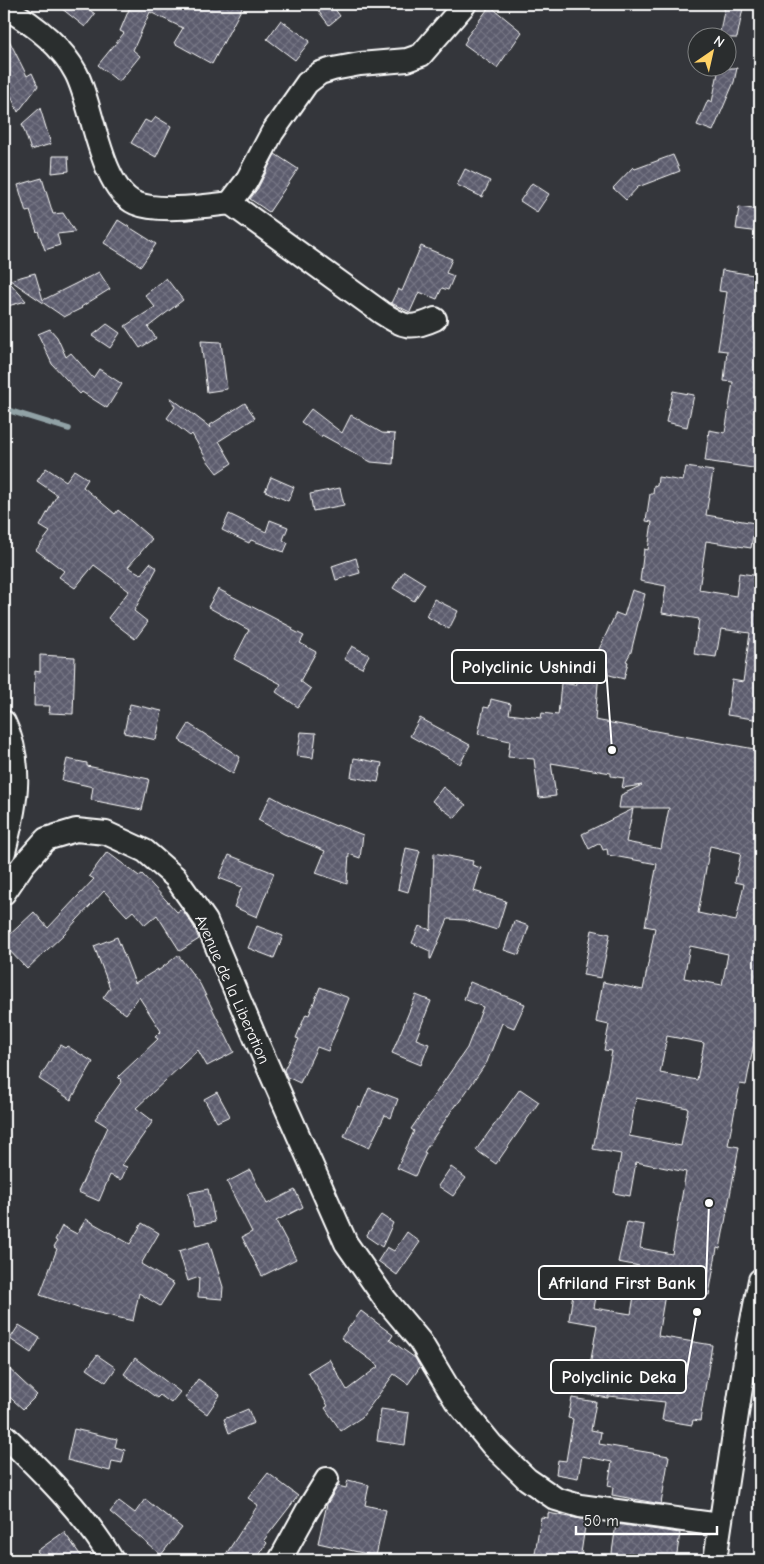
<svg xmlns="http://www.w3.org/2000/svg" width="764" height="1564" font-family="'Comic Neue',sans-serif">
<defs>
<pattern id="building-cross-hatch" width="8" height="8" patternUnits="userSpaceOnUse" patternTransform="scale(1.25)"><rect width="8" height="8" fill="#5b5b6d"/><path d="M0 0l8 8M0 8l8-8" fill="none" stroke="#747483"/></pattern>
</defs>
<rect width="100%" height="100%" fill="#34363b"/>
<filter id="ink" filterUnits="userSpaceOnUse"><feTurbulence type="fractalNoise" baseFrequency=".02" numOctaves="2"/><feDisplacementMap in="SourceGraphic" scale="10" xChannelSelector="R" yChannelSelector="G"/><feConvolveMatrix kernelMatrix="1 2 1 2 8 2 1 2 1" color-interpolation-filters="sRGB"/></filter>
<g filter="url(#ink)">
<g fill="none" stroke-linecap="round" stroke-linejoin="round">
<path stroke="#91a2a6" stroke-width="5.5" d="M4,409L69,429"/>
</g>
<path fill="url(#building-cross-hatch)" stroke="#fff" fill-rule="evenodd" d="M56,4H82L95,14L85,27Z
M132,4H244L212,64L174,43L183,28L150,12L133,50L140,56L119,82L98,65L124,33L120,31L130,7L133,8L135,5Z
M313,4H331L340,16L329,25Z
M725,5L743,8L737,38H719Z
M490,6L522,32L497,68L464,44L467,39L466,38Z
M281,20L310,41L295,60L267,39Z
M4,30L27,76L32,73L38,86L18,112L6,84L10,83L4,71Z
M719,68H737L734,82L713,131L697,125L708,100L712,102Z
M40,108L51,144L31,150L22,124Z
M156,117L171,126L156,157L131,143L145,120L151,123Z
M275,154L298,169L269,212L250,199L258,188Z
M673,155L680,171L638,187L626,200L613,188L633,167L635,169Z
M53,156H68L69,171L52,173Z
M465,169L490,181L482,197L457,185Z
M42,178L53,214L63,213L75,232L57,234L60,245L45,250L38,231L37,232L30,211L26,212L18,185Z
M532,183L549,194L537,212L520,201Z
M739,207L760,210V232L736,229Z
M118,220L156,244L141,266L104,243Z
M421,246L452,259L446,273L454,276L448,290L442,288L437,299L419,292L410,312L391,303L398,289L402,291Z
M722,270L760,276V469L705,461L709,430L725,433L733,382L724,381L727,351L718,350L727,292L719,291Z
M99,272L110,289L81,307L82,308L64,317L10,280L35,273L43,300Z
M4,276L26,301L4,307Z
M166,278L183,300L148,327L156,338L140,348L125,326L155,307L145,295Z
M107,324L120,333L110,348L92,336Z
M50,329L57,337L66,357L71,353L93,378L99,369L122,384L107,408L82,392L80,394L52,364L38,334Z
M201,341L221,342L227,389L207,392Z
M673,391L694,395L687,427L666,422Z
M170,397L211,428L210,425L245,403L255,418L219,441L232,463L217,473L207,460L192,434L190,436L167,418L175,407Z
M311,409L342,433L351,415L382,433L395,434L393,464L371,462L322,435L321,437L301,422Z
M686,467L713,471L706,515L755,523L751,548L706,541L699,590L736,596L739,573L760,576V720L727,715L732,680L743,682L750,633L721,629L716,657L694,654L699,619L662,613L666,586L640,581L644,549L648,550L652,522L646,521L650,494H653L654,485L657,486L658,477L683,481Z
M46,468L66,481L74,470L88,479L83,487L115,514L118,510L152,539L128,567L141,574L150,563L157,568L134,611L148,622L135,639L108,618L129,591L94,565L75,588L59,577L64,571L36,550L50,532L40,526L57,495L37,481Z
M271,477L294,487L288,501L265,491Z
M340,488L344,505L313,511L310,494Z
M229,514L266,532L270,520L288,527L283,540L288,543L284,552L251,540L249,543L222,530Z
M356,558L360,573L336,580L332,566Z
M404,571L425,584L414,601L393,588Z
M218,589L293,628L292,630L304,636L300,643L316,652L300,681L311,689L298,707L276,692L281,684L234,659L249,630L208,607Z
M632,590L645,594L631,652L626,661L628,662L624,679L599,672L595,720L760,750V1011L746,1085L740,1084L728,1145L739,1147L720,1249L717,1248L709,1295L676,1289L675,1296L665,1294L658,1336L712,1345L700,1421L693,1420L692,1425L662,1420L665,1402L608,1396V1398L585,1394L597,1325L569,1320L573,1293L596,1297L594,1308L631,1314L639,1266L618,1262L627,1222L644,1225L640,1248L672,1254L686,1172L636,1162L630,1196L614,1193L621,1154L593,1149L612,1051L604,1050L609,1025L596,1022L603,982L643,990L655,928L645,926L657,864L608,855L607,849L603,850L600,843L589,849L582,834L633,809L626,842L661,849L669,808H619L621,795L642,785L622,788L624,778L611,776V773L551,763L556,796L539,798L534,759L508,757L510,741L478,734L484,707L489,708L491,699L511,704L509,714L541,718L542,713L558,715L561,683L575,685L588,657L594,660L616,613L624,616ZM710,846L741,853L735,882L744,884L736,921L698,913ZM690,946L728,954L722,985L684,978ZM667,1036L704,1043L697,1080L660,1073ZM636,1098L688,1108L681,1146L629,1136Z
M434,599L458,611L449,629L426,616Z
M352,646L369,655L362,668L344,659Z
M40,655L75,657L73,714L49,713L50,706H34L35,671L40,672Z
M130,704L162,711L156,740L124,733Z
M420,718L470,745L460,764L410,736Z
M189,724L240,757L233,774L179,740Z
M301,732L316,733L313,758L297,756Z
M354,758L382,763L378,782L351,777Z
M67,759L87,763V766L149,779L142,810L91,800L93,787L62,780Z
M443,787L466,805L455,818L432,801Z
M271,796L293,808L336,826L337,825L363,835L360,858L349,854L347,884L316,873L325,851L284,834L258,820Z
M406,848L420,851L408,892L398,889Z
M107,852L139,876L142,874L177,912L182,909L194,927L199,939L180,951L157,915L145,925L133,911L127,916L104,891L64,934L27,969L4,945V940L34,912L48,928L94,879L89,876Z
M434,853L473,861L472,865L481,868L474,891L506,901L497,930L465,920L448,919L431,959H430V951L412,943L419,926L431,930Z
M229,855L274,873L257,917L234,907L242,887L219,878Z
M514,921L529,926L519,955L504,950Z
M257,926L283,936L274,958L248,948Z
M592,930L610,934L601,978L583,975Z
M117,937L135,983L158,969V971L178,955L200,984L234,1052L207,1066L198,1050L136,1108L153,1121L122,1165L127,1167L121,1180L110,1175L99,1201L78,1192L108,1127L95,1119L122,1081L118,1077L158,1039L155,1037L161,1031L139,997L126,1014L103,998L110,988L94,946Z
M470,982L525,1004L514,1028L502,1023L487,1062L457,1105L456,1104L424,1152L426,1153L415,1176L397,1168L414,1131L411,1129L467,1048L483,1007L464,999Z
M320,987L349,998L328,1051L317,1047L300,1083L287,1077L284,1070L299,1039L296,1038L306,1014L309,1015Z
M416,995L431,1001L416,1039L429,1044L421,1065L392,1053Z
M60,1045L65,1048L67,1046L93,1062L71,1100L39,1079Z
M369,1088L398,1099L391,1118L385,1115L369,1148L344,1136L358,1106L361,1107Z
M520,1089L539,1102L496,1164L476,1150Z
M217,1092L230,1116L217,1122L204,1099Z
M451,1167L466,1178L453,1196L438,1186Z
M250,1170L267,1204L295,1190L303,1207L276,1221L296,1259L262,1276L242,1237L252,1232L227,1182Z
M208,1189L215,1222L195,1226L188,1193Z
M381,1215L393,1223L382,1247L366,1236Z
M86,1219L130,1244L142,1223L159,1233L141,1264L174,1284L160,1306L139,1293L133,1321L78,1308L40,1295L57,1249L54,1247L57,1241L55,1240L62,1226L77,1234Z
M407,1232L420,1242L397,1275L378,1261L387,1247L394,1251Z
M209,1242L223,1287L222,1299L198,1297L199,1277L188,1281L179,1251Z
M361,1311L393,1335L390,1340L415,1358L420,1367L408,1384L394,1374L362,1417L341,1431L325,1408L328,1406L308,1372L329,1359L347,1390L379,1366L341,1338Z
M19,1325L40,1338L31,1353L10,1339Z
M97,1355L116,1368L106,1382L87,1369Z
M135,1358L180,1392L171,1403L160,1395L157,1398L124,1374Z
M4,1364L37,1395L23,1409L4,1392Z
M198,1379L220,1395L207,1414L185,1398Z
M572,1398L596,1402L591,1430L601,1432L599,1444L669,1456L661,1504L612,1495L613,1487L608,1486L612,1462L582,1456L578,1478L556,1474L558,1460L566,1461L573,1419L568,1418Z
M248,1409L254,1423L229,1433L224,1419Z
M381,1409L409,1413L405,1445L377,1441Z
M74,1429L117,1439L115,1447L125,1450L122,1463L112,1461L110,1471L67,1460Z
M268,1473L298,1496L264,1540L267,1543L256,1560H237L226,1554L258,1505L248,1498Z
M348,1480L369,1485L365,1505L386,1510L376,1556L318,1543L327,1504L338,1486L346,1488Z
M145,1499L182,1528L161,1555L110,1512L119,1501L135,1513Z
M548,1513L586,1520L580,1560H534L541,1517L548,1518Z
M616,1524L680,1533L676,1560H611Z
M64,1532L84,1560H44L37,1551Z"/>
<g fill="none" stroke-linecap="round" stroke-linejoin="round">
<g stroke="#fff" stroke-width="26">
<path id="street" d="M4,7C32,23 61,44 76,73C93,105 100,187 135,203C159,213 204,206 230,203L246,182L272,133L307,83L320,73L333,69L360,64L407,60L421,55L465,4
M230,203L382,313C404,327 411,330 435,319
M4,722C25,766 15,807 4,852
M4,893L23,865L46,839L76,830L106,833L145,851L175,877L206,921L257,1042L346,1243L385,1299L420,1341L456,1401L492,1445L527,1479L556,1499L580,1506L720,1525
M4,1435C41,1470 86,1515 112,1560
M280,1560L307,1511L327,1479
M715,1560L748,1341L760,1280"/>
</g>
<use href="#street" stroke="#2a2d2e" stroke-width="22"/>
</g>
</g>
<g text-anchor="middle" stroke-width="4.5" stroke-linejoin="round" paint-order="stroke">
<g font-size="16" fill="#fff" stroke="#2a2d2e">
<text transform="translate(233 989) rotate(66)" y="6">Avenue de la Liberation</text>
</g>
</g>
<path fill="none" stroke="#fff" stroke-width="2" d="M612 750L606 667M709 1203L706 1282M697 1312L686 1376"/>
<g fill="#fff" stroke="#2a2d2e" stroke-width="2">
<circle cx="612" cy="750" r="5"/>
<circle cx="709" cy="1203" r="5"/>
<circle cx="697" cy="1312" r="5"/>
</g>
<g fill="#2a2d2e" stroke="#fff" stroke-width="2">
<rect x="452" y="650" width="154" height="33" rx="5"/>
<rect x="539" y="1266" width="167" height="33" rx="5"/>
<rect x="551" y="1360" width="135" height="33" rx="5"/>
</g>
<g font-size="18" text-anchor="middle" font-weight="bold" fill="#fff">
<text x="529" y="673">Polyclinic Ushindi</text>
<text x="622" y="1289">Afriland First Bank</text>
<text x="619" y="1383">Polyclinic Deka</text>
</g>
<rect width="764" height="1564" fill="none" stroke="#2a2d2e" stroke-width="20"/>
<rect x="10" y="10" width="744" height="1544" fill="none" stroke="#fff" stroke-width="2" filter="url(#ink)"/>
<g transform="translate(712 52) rotate(34)"><circle r="24" fill="#2a2d2e" stroke="#7f8182"/>
<path d="M0-4L9 19L0 12L-9 19Z" fill="#ffd166"/>
<text y="-8" font-size="14" font-weight="bold" text-anchor="middle" fill="#ffffff">N</text>
</g>
<path d="M576 1526v8h141v-8" fill="none" stroke="#ffffff" stroke-width="2.5"/>
<text x="584" y="1526" font-size="15" fill="#ffffff" stroke="#2a2d2e" stroke-width="4" paint-order="stroke">50 m</text>
</svg>
